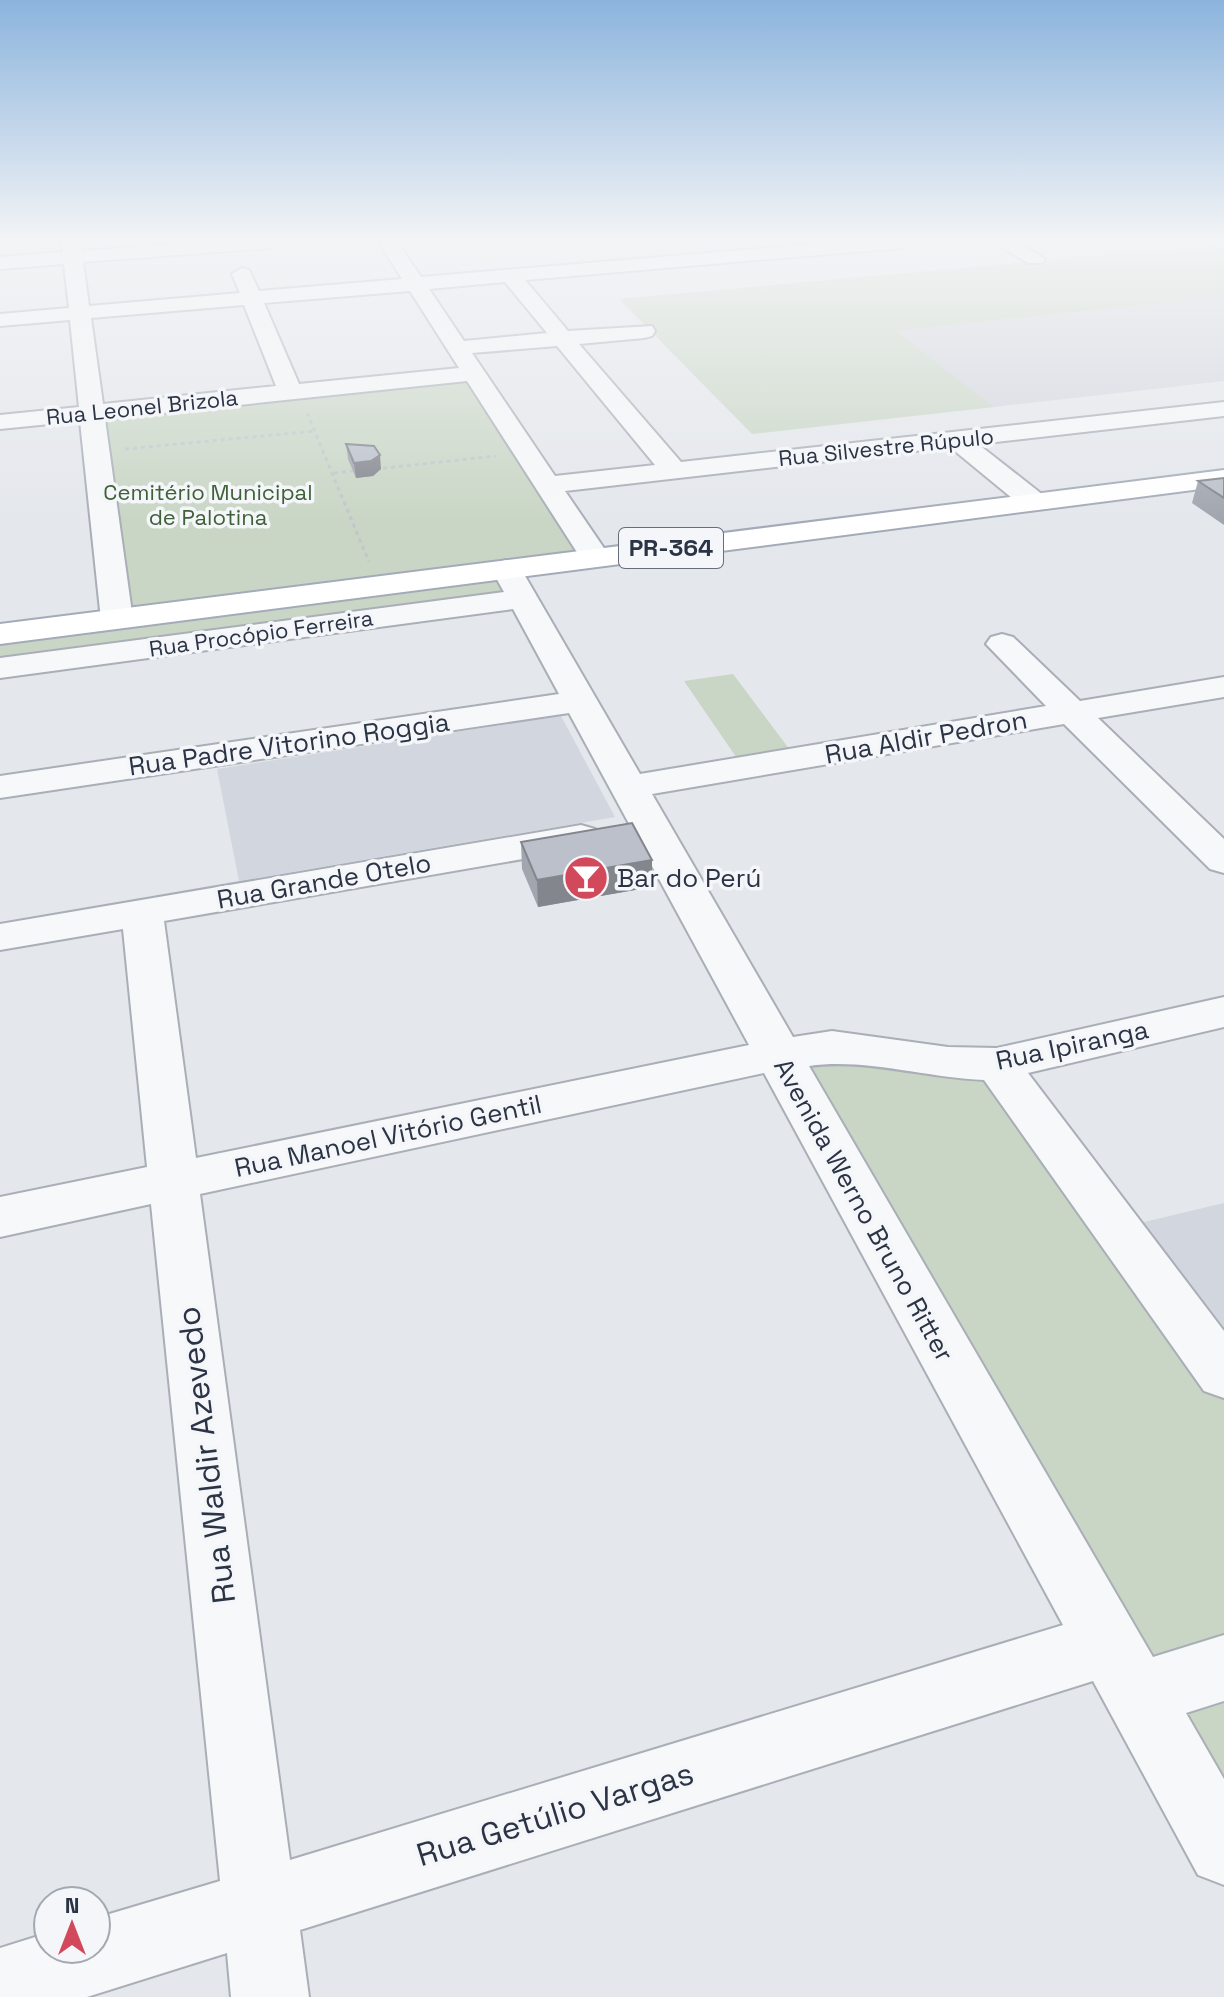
<svg xmlns="http://www.w3.org/2000/svg" width="1224" height="1997" font-family="'Space Grotesk',sans-serif">
<rect width="100%" height="100%" fill="#e4e7ec"/>
<path fill="#d2d6de" d="M1224,297V381L994,407L895,331Z
M561,716L615,817L239,881L217,769Z
M1224,1203V1374L1119,1228Z"/>
<path fill="#c9d6c5" d="M1224,244V297L896,331L994,407L752,434L619,299Z
M475,373L595,557L506,569L522,599L0,668V634L117,620L90,412Z
M733,674L796,758L743,767L684,681Z
M776,1055L997,1064L1224,1374V1849Z"/>
<g fill="none" stroke-linecap="round" stroke-linejoin="round">
<g stroke="#a9aeb7" stroke-width="4">
<path id="minor" d="M62,242H80L82,251L201,242H278L269,248L83,262L89,306L240,293L232,274L242,268L249,270L259,291L402,279L379,242H397L421,277L839,242H909L900,248L525,280L568,331L652,326L655,331L652,336L644,338L579,344L681,462L1224,402V416L978,444L1043,495L1047,501L1043,507H1023L950,447L565,491L610,557L605,563H585L580,557L467,381L105,419L133,620L128,627H106L101,620L80,421L0,429V415L79,407L70,320L0,326V314L69,308L64,264L0,269V257L63,252ZM505,282L547,333L464,341L429,289ZM410,291L459,368L299,384L264,303ZM244,305L276,386L103,404L91,318ZM557,346L655,465L555,476L472,353Z
M994,242H1017L1045,259L1042,263H1028Z
M1210,242H1224V250Z
M506,560L516,563L521,569L640,774L1046,706L986,644L991,637L1002,634L1013,637L1080,701L1224,677V697L1098,718L1224,839V873L1210,869L1064,724L652,794L793,1037L832,1031L948,1047L997,1048L1224,997V1027L1028,1073L1224,1331V1398L1204,1391L984,1080C926,1078 866,1058 809,1066L1153,1657L1224,1635V1701L1186,1713L1224,1779V1885L1198,1875L1093,1681L300,1930L309,1997H231L227,1953L87,1997H0V1948L48,1933V1949H96V1918L220,1881L151,1204L0,1237V1197L147,1167L123,929L0,950V924L581,825L595,829L600,837L595,845L581,849L164,921L196,1158L749,1045L569,713L0,798V776L559,694L513,609L0,678V658L504,592L491,569L496,563ZM764,1073L1063,1625L290,1860L200,1194Z"/>
</g>
<g stroke="#a3abb8" stroke-width="4">
<path id="major" d="M1224,470V486L0,644V624Z"/>
</g>
<path stroke="#c2c5cb" stroke-width="3" stroke-dasharray="4 4" stroke-linecap="butt" d="M307,413L369,562
M125,449L316,431
M375,469L496,456
M334,473L357,470"/>
<use href="#minor" fill="#f7f8fa" fill-rule="evenodd"/>
<use href="#major" fill="#fff" fill-rule="evenodd"/>
</g>
<path fill="#a1a5ae" d="M346,444L381,469L373,476L356,478L348,459Z
M1224,478V525L1192,503L1198,481Z
M521,842L652,860V887L538,907L522,869Z"/>
<path fill="#83868d" d="M380,455L381,469L373,476L356,478L354,463Z
M652,860V887L538,907L537,880Z"/>
<path fill="#bbc0ca" stroke="#83868d" stroke-width="2" d="M346,444L374,446L380,455L371,461L354,463Z
M1224,478V498L1198,481Z
M632,823L652,860L537,880L521,842Z"/>
<linearGradient id="sky" x2="0" y2="1"><stop stop-color="#8bb4dd"/><stop offset="0.46" stop-color="#f3f4f6"/><stop offset="1" stop-color="#f3f4f6" stop-opacity="0"/></linearGradient>
<rect width="1224" height="521" fill="url(#sky)"/>
<defs>
<g id="bar-disc" transform="scale(2.3)"><circle r="9.5" fill="#d1495b" stroke="#f4f6f9"/><path d="M-6-5H6L.8 .8V4.5H3.5V6h-7V4.5H-.8V.8Z" fill="#fff"/></g>
</defs>
<g fill-rule="evenodd">
<use href="#bar-disc" x="586" y="878"/>
</g>
<g text-anchor="middle" stroke-width="7" stroke-linejoin="round" paint-order="stroke">
<g font-size="22" fill="#2b3445" stroke="#f4f6f9">
<text transform="translate(142 407) rotate(-6)" y="8">Rua Leonel Brizola</text>
<text transform="translate(886 447) rotate(-6)" y="8">Rua Silvestre Rúpulo</text>
<text transform="translate(261 633) rotate(-8)" y="8">Rua Procópio Ferreira</text>
</g>
<g font-size="22" fill="#3f6138" stroke="#f4f6f9">
<text x="208" y="500">Cemitério Municipal<tspan x="208" dy="25">de Palotina</tspan></text>
</g>
<rect fill="#f4f6f9" stroke="#676e7b" stroke-width="2" x="619" y="528" width="104" height="40" rx="6"/>
<g font-size="24" font-weight="bold" fill="#2b3445">
<text x="671" y="556">PR-364</text>
</g>
<g font-size="26" fill="#2b3445" stroke="#f4f6f9">
<text transform="translate(926 737) rotate(-10)" y="9">Rua Aldir Pedron</text>
<text transform="translate(289 744) rotate(-8)" y="9">Rua Padre Vitorino Roggia</text>
<text transform="translate(324 881) rotate(-10)" y="9">Rua Grande Otelo</text>
<text transform="translate(1072 1045) rotate(-12)" y="9">Rua Ipiranga</text>
<text transform="translate(388 1136) rotate(-12)" y="9">Rua Manoel Vitório Gentil</text>
<text transform="translate(864 1210) rotate(61)" y="9">Avenida Werno Bruno Ritter</text>
</g>
<g font-size="26" fill="#2b3445" stroke="#f4f6f9" text-anchor="start">
<text x="617" y="887">Bar do Perú</text>
</g>
<g font-size="32" fill="#2b3445" stroke="#f4f6f9">
<text transform="translate(206 1455) rotate(-97)" y="11">Rua Waldir Azevedo</text>
<text transform="translate(555 1814) rotate(-17)" y="11">Rua Getúlio Vargas</text>
</g>
</g>
<g transform="translate(72 1925)"><circle r="38" fill="#f4f6f9" stroke="#a4a8b1" stroke-width="2"/>
<path d="M0-6L14 30L0 20L-14 30Z" fill="#d1495b"/>
<text y="-12" font-size="22" font-weight="bold" text-anchor="middle" fill="#2b3445">N</text>
</g>
</svg>
